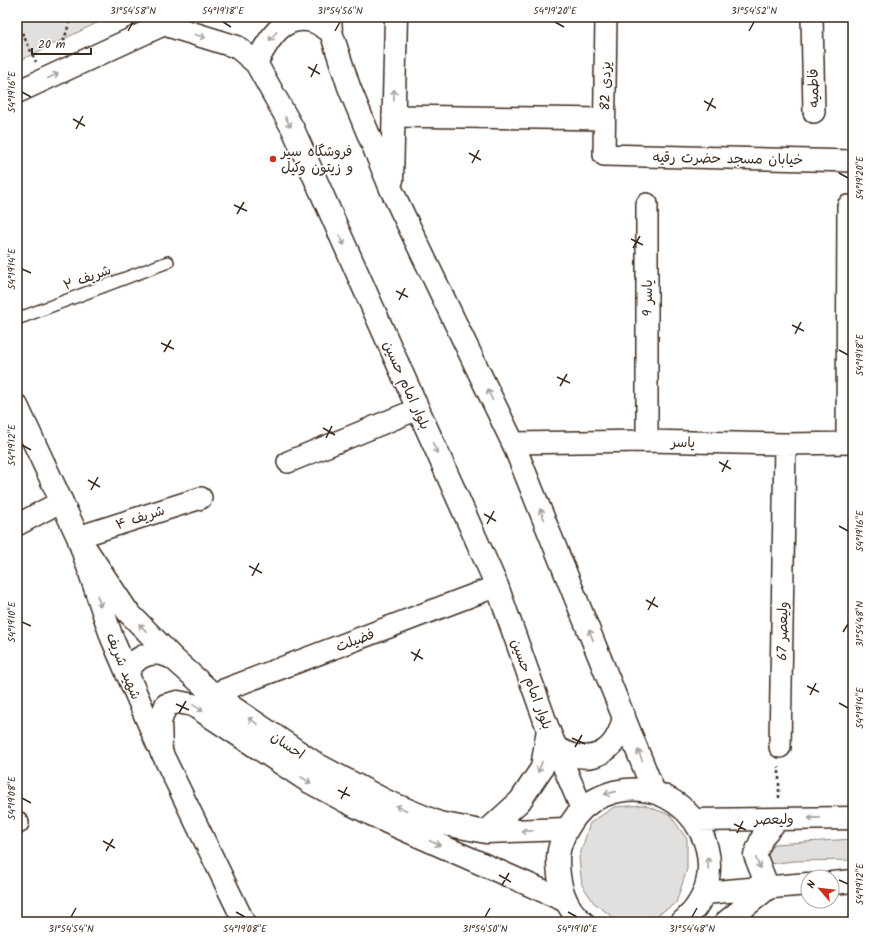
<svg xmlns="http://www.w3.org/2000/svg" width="870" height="939" font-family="Kalam,'Playpen Sans Arabic',sans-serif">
<rect width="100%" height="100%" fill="#fff"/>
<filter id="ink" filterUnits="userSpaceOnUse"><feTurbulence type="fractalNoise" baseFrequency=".025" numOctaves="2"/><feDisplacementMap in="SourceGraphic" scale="8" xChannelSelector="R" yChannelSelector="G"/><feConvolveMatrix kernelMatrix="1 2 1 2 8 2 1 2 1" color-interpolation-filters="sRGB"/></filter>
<g filter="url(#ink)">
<path fill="#e2e0de" stroke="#8e857e" d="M17,17H109L17,62Z
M644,805L670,815L687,839V869L676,903L651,919L617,920L594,903L582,885L579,858L590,823L614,807Z
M853,839V860L794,861L770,864L767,856L774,844Z"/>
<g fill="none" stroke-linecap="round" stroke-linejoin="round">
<g stroke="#3b2a1e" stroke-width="14">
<path id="service" d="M17,319L168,262"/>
</g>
<g stroke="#3b2a1e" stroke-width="24">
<path id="minor" d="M606,17L604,155L853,161
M812,17L814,112
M393,116L604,119
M647,204V441
M513,443L647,441L785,444L853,443
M847,443L848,206
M288,462L418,409
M17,525L62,501
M78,537L201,498
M213,694L497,586
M780,747L785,444
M161,751L244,922
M17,822L18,823"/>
</g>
<g stroke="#3b2a1e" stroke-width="25">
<path id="tertiary" d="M17,406L78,537L112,638L158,745
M78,537L127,611L174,659L213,694L318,765L386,801L439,823L486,832L566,829
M127,674C136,654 155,648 174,659
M161,751L160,722L166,705L178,702L193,705L308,781L347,802L387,822L566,901
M486,832L520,801L542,768L548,729"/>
</g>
<g stroke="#3b2a1e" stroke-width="25">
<path id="secondary" d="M330,17L331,32L349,87L391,189L513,443L654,792
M163,24L237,47L256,63L293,129L497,586L548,729L582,809
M256,63C268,41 282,13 312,21C319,23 325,28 331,32
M17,92L175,19
M392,180L396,17
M557,748C590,767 617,754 624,716
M695,820L853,818
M832,883L853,881
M704,893L808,884
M583,922C564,908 558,882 558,860C558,843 567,828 576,816C585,804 600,796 614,792C692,773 743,871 682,922
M726,922L768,888L755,855L763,836L778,819"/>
</g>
<path stroke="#3b2a1e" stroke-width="2.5" stroke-dasharray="3 3" stroke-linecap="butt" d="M17,22L36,62
M62,47L71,17
M779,798V767"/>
<use href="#service" stroke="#fff" stroke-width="11"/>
<use href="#minor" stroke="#fff" stroke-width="21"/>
<use href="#tertiary" stroke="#fff" stroke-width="22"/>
<use href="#secondary" stroke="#fff" stroke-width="22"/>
</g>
<defs><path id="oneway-shaft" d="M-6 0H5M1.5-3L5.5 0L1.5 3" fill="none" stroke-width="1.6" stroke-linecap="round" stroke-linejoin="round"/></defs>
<g stroke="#a79f9a">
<use href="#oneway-shaft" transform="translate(200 36) rotate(17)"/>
<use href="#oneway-shaft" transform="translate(273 36) rotate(130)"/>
<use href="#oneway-shaft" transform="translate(53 76) rotate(-25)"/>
<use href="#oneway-shaft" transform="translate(394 95) rotate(-88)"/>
<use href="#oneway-shaft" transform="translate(288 122) rotate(61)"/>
<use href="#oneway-shaft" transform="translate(342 240) rotate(66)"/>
<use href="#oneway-shaft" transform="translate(490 395) rotate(-116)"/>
<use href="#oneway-shaft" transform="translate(435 448) rotate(66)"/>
<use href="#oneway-shaft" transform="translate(542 514) rotate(-112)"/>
<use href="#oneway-shaft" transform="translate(99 601) rotate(72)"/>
<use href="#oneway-shaft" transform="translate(143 628) rotate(-134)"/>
<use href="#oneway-shaft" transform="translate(591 635) rotate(-112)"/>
<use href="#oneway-shaft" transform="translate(198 708) rotate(32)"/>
<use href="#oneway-shaft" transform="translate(253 721) rotate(-146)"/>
<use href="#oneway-shaft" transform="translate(640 755) rotate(-112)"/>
<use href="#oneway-shaft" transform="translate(540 767) rotate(111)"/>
<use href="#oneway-shaft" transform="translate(306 780) rotate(32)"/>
<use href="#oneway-shaft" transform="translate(610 793) rotate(166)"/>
<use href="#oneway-shaft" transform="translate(401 808) rotate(-158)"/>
<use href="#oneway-shaft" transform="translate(814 818) rotate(179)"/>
<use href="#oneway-shaft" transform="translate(527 831) rotate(178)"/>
<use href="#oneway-shaft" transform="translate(435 843) rotate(23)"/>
<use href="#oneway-shaft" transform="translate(708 863) rotate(-93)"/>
<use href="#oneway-shaft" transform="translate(758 863) rotate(67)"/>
</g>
</g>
<path fill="none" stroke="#3b2a1e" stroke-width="1.5" d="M223,22L231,27M555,22L564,27M128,31L133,22M335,31L340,22M749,31L754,22M308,67L320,74M311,77L317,64M22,92L31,97M704,101L716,108M707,111L713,98M73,119L85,126M76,129L83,116M469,153L481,160M472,163L479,150M839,173L848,178M234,205L247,211M237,214L244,202M631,239L643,245M633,248L640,236M22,269L31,273M396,291L408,297M399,300L405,288M792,325L804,331M795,334L801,322M161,343L174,349M839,350L848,355M164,352L171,340M557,377L570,383M560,386L567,374M323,428L335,435M326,438L332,426M22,445L31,450M719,462L731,469M722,472L728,460M88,480L100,487M91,490L98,477M484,514L496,521M487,524L494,511M839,526L848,531M249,566L262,573M252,576L259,563M646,600L658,607M648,610L655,597M22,622L31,626M843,632L848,624M411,652L423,659M414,661L420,649M807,686L819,692M810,695L816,683M839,703L848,708M176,704L189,710M179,713L186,701M572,738L585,744M575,747L582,735M338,790L350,796M22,798L31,803M341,799L347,787M734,824L746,830M737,833L743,821M103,841L115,848M106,851L113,839M499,875L511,882M839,880L848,884M502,885L509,873M236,912L245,917M568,912L577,917M71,917L76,908M485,917L490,908M692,917L697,908"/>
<circle fill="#c8321e" stroke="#fff" stroke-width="1.5" cx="273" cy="159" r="4"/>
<g text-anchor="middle" stroke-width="3.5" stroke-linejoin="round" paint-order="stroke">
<g font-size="14" fill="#3b2a1e" stroke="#fff">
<text transform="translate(605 86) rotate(-89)" y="5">یزدی 82</text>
<text transform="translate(813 88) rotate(-91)" y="5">فاطمیه</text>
<text transform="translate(728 158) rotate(1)" y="5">خیابان مسجد حضرت رقیه</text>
<text transform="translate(87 277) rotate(-20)" y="5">شریف ۲</text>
<text transform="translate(647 298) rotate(-90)" y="5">یاسر 9</text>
<text transform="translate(407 385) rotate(66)" y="5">بلوار امام حسین</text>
<text transform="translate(683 442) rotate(1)" y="5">یاسر</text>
<text transform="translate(140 517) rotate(-18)" y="5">شریف ۴</text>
<text transform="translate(782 631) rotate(-89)" y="5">ولیعصر 67</text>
<text transform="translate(355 640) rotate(-21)" y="5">فضیلت</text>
<text transform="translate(124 666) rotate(68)" y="5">شهید شریف</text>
<text transform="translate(532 684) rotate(70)" y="5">بلوار امام حسین</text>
<text transform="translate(288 745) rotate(34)" y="5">احسان</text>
<text transform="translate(774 819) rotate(-1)" y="5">ولیعصر</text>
</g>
<g font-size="14" fill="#3b2a1e" stroke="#fff" text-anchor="start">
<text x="281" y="156">فروشگاه سیر<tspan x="281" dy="16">و زیتون وکیل</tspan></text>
</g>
</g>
<rect width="870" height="939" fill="none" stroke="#fff" stroke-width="44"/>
<g transform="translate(820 889) rotate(298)"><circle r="19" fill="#ffffff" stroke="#b1aaa5"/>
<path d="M0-3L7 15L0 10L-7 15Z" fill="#c8321e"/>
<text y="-6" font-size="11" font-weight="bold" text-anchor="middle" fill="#3b2a1e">N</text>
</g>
<path d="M32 48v6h59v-6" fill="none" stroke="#3b2a1e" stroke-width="2"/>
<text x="38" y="48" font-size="12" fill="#3b2a1e" stroke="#ffffff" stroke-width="3" paint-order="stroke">20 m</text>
<rect x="22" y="22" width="826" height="895" fill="none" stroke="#3b2a1e" stroke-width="1.5"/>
<g font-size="10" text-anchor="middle" fill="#3b2a1e">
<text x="133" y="14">31°54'58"N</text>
<text x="223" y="14">54°19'18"E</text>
<text x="340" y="14">31°54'56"N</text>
<text x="555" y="14">54°19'20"E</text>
<text x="754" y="14">31°54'52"N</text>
<text transform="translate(11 92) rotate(-90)" y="4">54°19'16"E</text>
<text transform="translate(859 178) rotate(-90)" y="4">54°19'20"E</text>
<text transform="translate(11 269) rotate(-90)" y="4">54°19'14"E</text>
<text transform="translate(859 355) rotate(-90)" y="4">54°19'18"E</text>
<text transform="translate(11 445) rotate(-90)" y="4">54°19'12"E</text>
<text transform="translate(859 531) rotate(-90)" y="4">54°19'16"E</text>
<text transform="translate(11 622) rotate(-90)" y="4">54°19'10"E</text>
<text transform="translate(859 624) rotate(-90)" y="4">31°54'48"N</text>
<text transform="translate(859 708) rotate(-90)" y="4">54°19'14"E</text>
<text transform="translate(11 798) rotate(-90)" y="4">54°19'08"E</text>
<text transform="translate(859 884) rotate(-90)" y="4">54°19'12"E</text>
<text x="71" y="932">31°54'54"N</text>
<text x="245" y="932">54°19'08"E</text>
<text x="485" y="932">31°54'50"N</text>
<text x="577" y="932">54°19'10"E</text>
<text x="692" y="932">31°54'48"N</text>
</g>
</svg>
